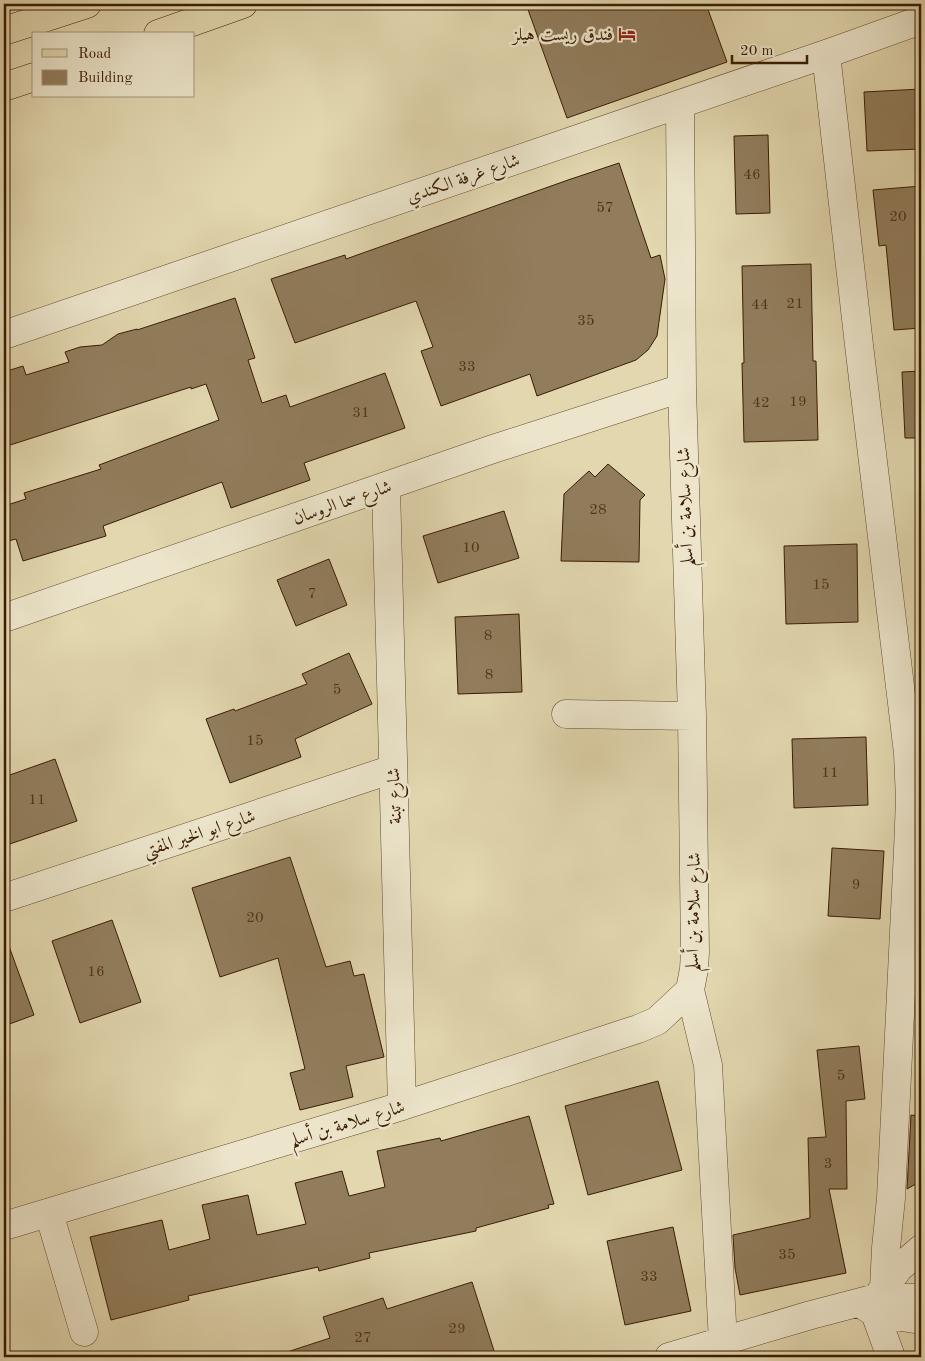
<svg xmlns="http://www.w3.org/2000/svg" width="925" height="1361" font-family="'Old Standard TT',Amiri,serif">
<rect width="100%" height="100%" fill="#e2d7af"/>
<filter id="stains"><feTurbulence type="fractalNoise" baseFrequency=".004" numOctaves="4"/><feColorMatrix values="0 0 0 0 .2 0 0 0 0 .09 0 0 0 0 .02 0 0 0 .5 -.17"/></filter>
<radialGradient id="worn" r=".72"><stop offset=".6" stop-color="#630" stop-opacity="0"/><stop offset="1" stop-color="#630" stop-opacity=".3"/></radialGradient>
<path fill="#917d5c" stroke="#3a1c02" d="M526,4H706L727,62L567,118Z
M921,89V149L867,151L864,92Z
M768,135L770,213L736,214L734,136Z
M619,163L651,258L660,255L665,279L657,336L648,350L636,360L537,396L530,374L441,406L421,351L433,347L416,301L295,343L271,279L345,255L346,259L568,180Z
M921,186V328L894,330L886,245L879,246L873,190Z
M811,264L813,361H816L818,440L744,442L742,363H744L742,266Z
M235,298L255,358L248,360L262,403L286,395L290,407L385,373L405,428L304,463L310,480L231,508L222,482L103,526L106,536L23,561L16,539L4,542V506L26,499L24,493L101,469L99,465L219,420L206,384L191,389V387L4,447V372L23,366L26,375L69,362L65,352L80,347L102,345L118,334L137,329V330Z
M921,371V438H905L902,372Z
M608,464L645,495L640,500L639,562L561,561L564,494L589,471L595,477Z
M504,511L519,558L438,583L423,536Z
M857,544L858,622L786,624L784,546Z
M329,559L347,605L296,626L277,580Z
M519,614L522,692L458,694L455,617Z
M349,653L372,704L295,739L301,757L230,783L206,719L234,709L235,711L307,684L302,674Z
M866,737L868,805L794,808L792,739Z
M55,759L77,821L4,846V777Z
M832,848L884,851L880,919L828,916Z
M290,857L326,967L350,961L354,976L364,974L384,1057L346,1066L353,1097L300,1110L290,1073L305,1069L278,958L220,977L192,888Z
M112,920L141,1002L80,1023L52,941Z
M6,938L34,1015L4,1026V939Z
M859,1046L865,1099L846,1101L847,1189H829L846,1273L740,1295L735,1268L733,1235L810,1218L808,1138L826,1137L817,1050Z
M658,1081L682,1170L588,1195L565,1106Z
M911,1115L921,1116V1181L907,1189Z
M529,1116L554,1204L548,1205L549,1208L476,1228V1231L369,1253L370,1258L319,1271L318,1267L188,1296L189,1300L111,1320L90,1237L162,1220L169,1250L210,1239L202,1205L248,1195L257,1235L306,1224L295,1183L342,1171L349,1196L385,1187L377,1151L440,1138L441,1141Z
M673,1227L691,1311L625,1325L607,1241Z
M472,1282L496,1357H285L284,1353L330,1338L323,1317L383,1298L387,1309Z"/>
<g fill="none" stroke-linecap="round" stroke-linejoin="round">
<g stroke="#644b2d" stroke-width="29">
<path id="minor" d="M826,54L859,345L908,753L910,799L908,850L891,1198L886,1248L884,1289
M4,335L826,54L921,20
M386,487L402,1106
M4,618L490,450L682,388
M566,714L692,716
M4,898L393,769
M690,990L708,1065L723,1341L726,1357
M49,1213L84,1332
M4,1226L402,1106L638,1029L657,1021L690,990L694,969L695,952L692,716L682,388L680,104
M880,1293L899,1268L921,1249
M863,1305L875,1313L921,1320
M875,1313L891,1357
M669,1357L811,1315L876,1298H921"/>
</g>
<g stroke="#3a1c02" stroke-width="29">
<path id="major" d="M4,31L87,4
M158,34L243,4
M4,87L34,77"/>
</g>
<use href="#minor" stroke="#ece5cb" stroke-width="28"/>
<use href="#major" stroke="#e2d7af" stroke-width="28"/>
</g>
<defs>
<g id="hotel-bare" transform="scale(1.35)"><path d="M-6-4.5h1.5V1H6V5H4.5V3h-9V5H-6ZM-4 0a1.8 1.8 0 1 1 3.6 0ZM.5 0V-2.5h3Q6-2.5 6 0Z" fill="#8f2418" stroke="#ece5cb" stroke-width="2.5" paint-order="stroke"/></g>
</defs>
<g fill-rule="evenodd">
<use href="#hotel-bare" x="627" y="34"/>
</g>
<g text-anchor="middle" stroke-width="5" stroke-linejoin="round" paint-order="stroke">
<g font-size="15" fill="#503418">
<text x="752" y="179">46</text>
<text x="605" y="212">57</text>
<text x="898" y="221">20</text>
<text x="795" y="308">21</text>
<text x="760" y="309">44</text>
<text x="586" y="325">35</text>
<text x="467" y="371">33</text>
<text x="798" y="406">19</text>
<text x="761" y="407">42</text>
<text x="361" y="417">31</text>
<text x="598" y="514">28</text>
<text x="471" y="552">10</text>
<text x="821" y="589">15</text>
<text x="312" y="598">7</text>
<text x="488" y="640">8</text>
<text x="489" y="679">8</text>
<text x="337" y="694">5</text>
<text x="255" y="745">15</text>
<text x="830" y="777">11</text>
<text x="37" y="804">11</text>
<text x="856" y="889">9</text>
<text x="255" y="922">20</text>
<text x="96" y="976">16</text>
<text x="841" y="1080">5</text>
<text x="828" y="1168">3</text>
<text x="787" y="1259">35</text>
<text x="649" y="1281">33</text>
<text x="457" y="1333">29</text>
<text x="363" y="1342">27</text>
</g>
<g font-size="18" fill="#3a1c02" stroke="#ece5cb" text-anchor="end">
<text x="613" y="40">فندق ريست هيلز</text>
</g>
<g font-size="18" fill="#3a1c02" stroke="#ece5cb">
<text transform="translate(463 178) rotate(-19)" y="6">شارع غرفة الكندي</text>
<text transform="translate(342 502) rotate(-19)" y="6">شارع سما الروسان</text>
<text transform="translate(685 507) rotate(-92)" y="6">شارع سلامة بن أسلم</text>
<text transform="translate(394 796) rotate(-92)" y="6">شارع تبنة</text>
<text transform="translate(199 833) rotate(-18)" y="6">شارع ابو الخير المفتي</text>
<text transform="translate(693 912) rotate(-89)" y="6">شارع سلامة بن أسلم</text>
<text transform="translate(347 1123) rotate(-17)" y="6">شارع سلامة بن أسلم</text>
</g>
</g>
<rect width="925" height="1361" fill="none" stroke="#e2d7af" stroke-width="20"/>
<rect x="5" y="5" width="915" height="1351" fill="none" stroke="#3a1c02" stroke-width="2.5"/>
<rect x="10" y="10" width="905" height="1341" fill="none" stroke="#3a1c02"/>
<rect x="32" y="32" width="162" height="65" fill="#ece5cb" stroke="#a5957b"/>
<rect x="42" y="49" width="25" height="8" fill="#e2d7af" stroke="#a5957b"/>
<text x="78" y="58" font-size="15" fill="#3a1c02">Road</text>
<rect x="42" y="70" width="25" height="15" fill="#917d5c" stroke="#a5957b"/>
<text x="78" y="82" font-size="15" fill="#3a1c02">Building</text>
<path d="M732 55v8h75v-8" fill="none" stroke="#3a1c02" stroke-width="2.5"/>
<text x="740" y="55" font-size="15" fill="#3a1c02" stroke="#ece5cb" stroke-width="4" paint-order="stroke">20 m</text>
<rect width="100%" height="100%" filter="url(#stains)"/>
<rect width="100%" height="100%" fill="url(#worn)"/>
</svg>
